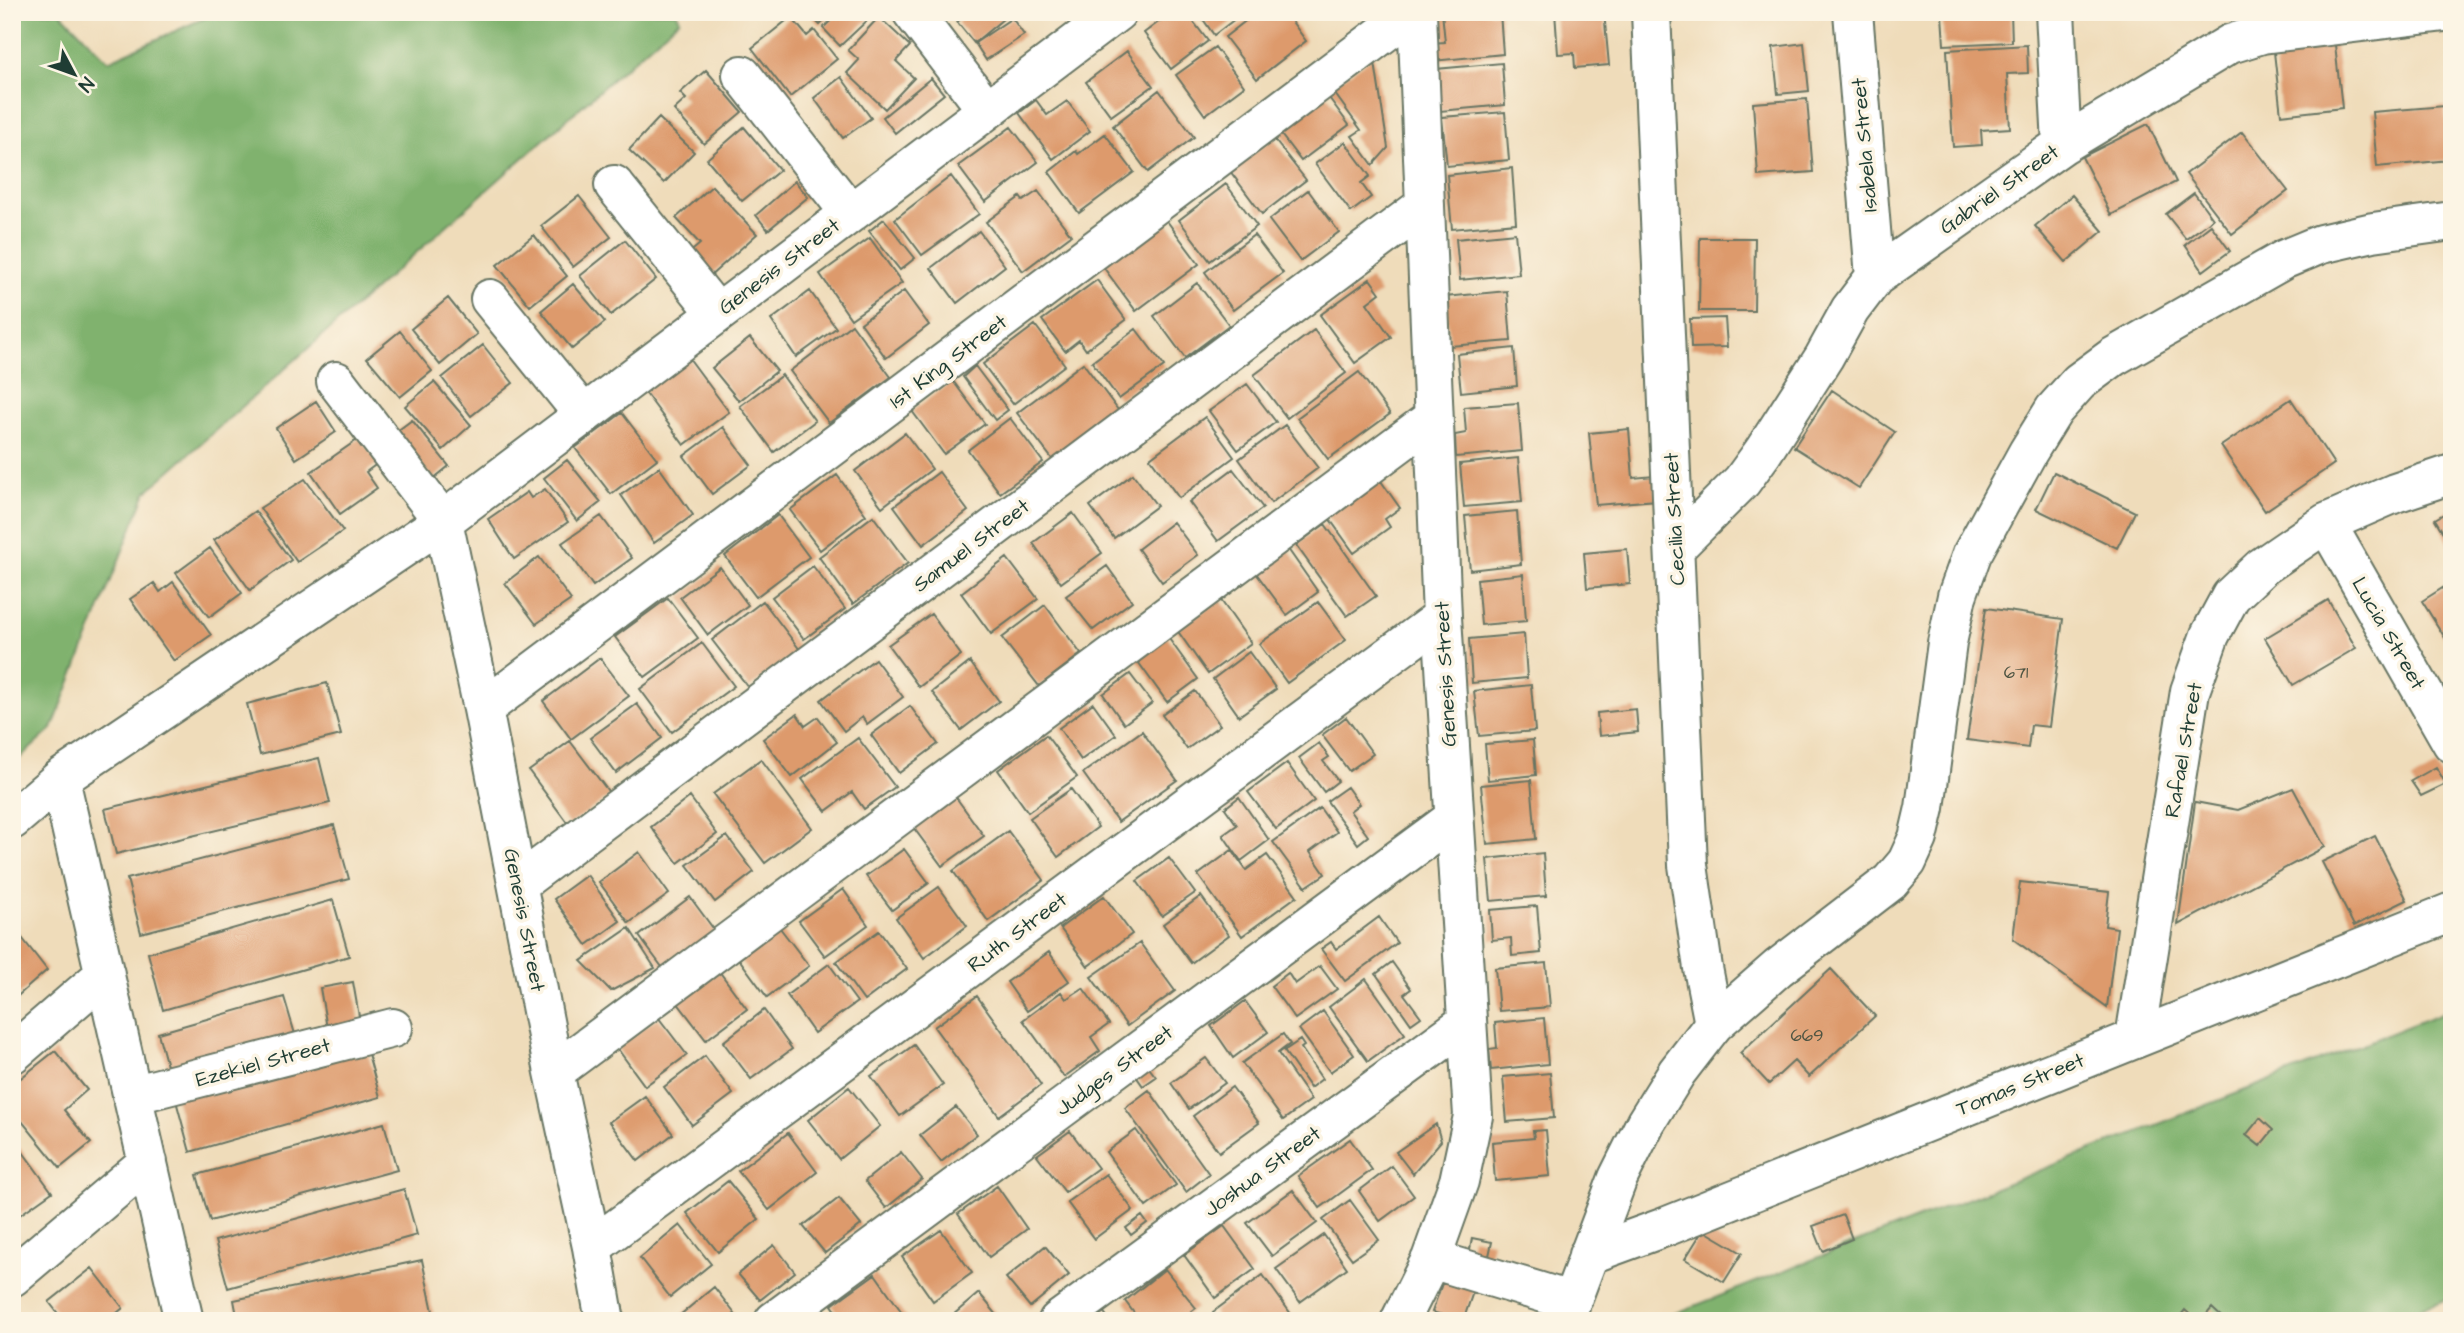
<svg xmlns="http://www.w3.org/2000/svg" width="2464" height="1333" font-family="'Architects Daughter',sans-serif">
<rect width="100%" height="100%" fill="#fcf5e5"/>
<filter id="ink" filterUnits="userSpaceOnUse"><feTurbulence type="fractalNoise" baseFrequency=".0143" numOctaves="2"/><feDisplacementMap in="SourceGraphic" scale="14" xChannelSelector="R" yChannelSelector="G"/><feConvolveMatrix kernelMatrix="1 2 1 2 8 2 1 2 1" color-interpolation-filters="sRGB"/></filter>
<filter id="wash" filterUnits="userSpaceOnUse"><feTurbulence type="fractalNoise" baseFrequency=".00686" numOctaves="4" result="noise"/><feDisplacementMap in="SourceGraphic" scale="28" xChannelSelector="R" yChannelSelector="G"/><feGaussianBlur stdDeviation="1.57" result="paint"/><feColorMatrix in="noise" values="0 0 0 0 0 0 0 0 0 0 0 0 0 0 0 0 0 1.4 0 .05"/><feComposite in="paint" operator="in"/></filter>
<g filter="url(#wash)">
<rect width="100%" height="100%" fill="#efdcba"/>
<path fill="#80b26e" stroke="#507851" stroke-width="2" d="M12,12H60L108,61L218,12H676L680,19L146,492L52,729L12,765Z
M2452,1009V1298L2415,1310L2404,1321H1656Z"/>
<g id="blocks">
<path fill="#dd9a6c" d="M807,12H833L820,25Z
M840,12H869L872,16L840,46L823,28Z
M970,12H1008L1009,14L974,43L957,22Z
M1172,12H1186L1208,41L1171,69L1144,33Z
M1198,12H1244L1214,35Z
M1257,12H1285L1306,41L1257,79L1225,37Z
M1442,12H1500L1503,54L1433,61L1431,43L1445,42Z
M1555,12H1604L1609,65L1575,68L1574,53L1558,54Z
M1987,12H2011L2012,42L1944,45L1942,15Z
M791,17L807,36L814,30L837,59L790,97L752,48Z
M879,17L910,46L896,61L914,78L885,109L847,73L859,60L848,50Z
M1012,18L1024,35L986,60L975,43Z
M2334,36L2342,108L2281,115L2273,43Z
M1804,43L1809,91L1778,94L1773,47Z
M2027,45L2028,73L2007,74L2010,128L1981,130L1982,145L1953,147L1947,50Z
M1215,47L1244,86L1205,115L1176,75Z
M1127,51L1153,86L1111,116L1086,82Z
M1374,56L1388,148L1373,165L1352,136L1361,130L1330,87Z
M1502,63L1505,105L1440,111L1436,69Z
M706,70L742,112L704,144L674,110L686,99L680,93Z
M841,77L871,118L843,138L814,98Z
M931,78L944,94L895,133L883,117Z
M1159,90L1194,137L1148,172L1113,126Z
M1327,95L1349,125L1301,161L1279,132Z
M1807,99L1813,172L1758,176L1753,103Z
M1036,100L1047,115L1067,101L1090,131L1053,159L1019,113Z
M2445,106L2449,160L2377,167L2372,112Z
M1505,112L1509,160L1447,166L1442,117Z
M659,118L694,152L664,183L629,150Z
M2148,124L2176,182L2111,215L2082,157Z
M744,127L780,170L742,201L707,159Z
M1011,127L1038,162L985,202L958,166Z
M2242,132L2288,191L2232,234L2186,174Z
M1105,134L1134,172L1079,213L1049,172L1076,151L1078,154Z
M1273,138L1306,180L1262,214L1230,171Z
M1345,142L1370,176L1361,183L1371,197L1351,212L1315,164Z
M1512,168L1516,223L1452,229L1447,175Z
M951,176L979,214L922,255L895,219Z
M795,181L808,197L768,230L756,215Z
M1226,184L1257,226L1210,261L1179,220Z
M712,186L757,234L708,278L687,255L700,244L676,218Z
M1308,190L1339,232L1300,261L1269,220Z
M1038,191L1071,235L1023,271L986,222L1020,197L1023,201Z
M2194,193L2213,219L2186,239L2166,214Z
M2072,195L2103,231L2066,262L2035,226Z
M579,196L611,237L573,267L541,226Z
M1164,217L1199,264L1136,311L1101,264Z
M884,219L915,258L900,270L869,231Z
M2211,225L2230,251L2203,271L2185,245Z
M979,231L1005,266L957,303L931,268Z
M1515,233L1519,274L1460,280L1456,239Z
M534,235L567,276L530,306L497,265Z
M1254,235L1283,273L1233,310L1205,272Z
M870,238L902,283L851,319L820,274Z
M1700,238H1755L1754,311H1699Z
M625,240L656,279L611,315L580,276Z
M1370,279L1380,293L1367,303L1391,337L1355,363L1320,315Z
M1097,280L1126,320L1086,350L1079,340L1065,351L1042,320Z
M1197,283L1229,325L1185,358L1154,316Z
M573,284L605,322L572,349L541,311Z
M810,291L836,328L796,357L771,320Z
M904,291L929,325L886,358L861,323Z
M1507,291L1511,341L1450,346L1445,297Z
M448,298L477,334L440,365L411,329Z
M1725,318L1727,347L1691,348L1690,319Z
M852,324L891,377L829,423L790,371Z
M1035,325L1065,365L1013,404L983,364Z
M1136,329L1164,366L1119,399L1092,362Z
M1314,330L1346,373L1287,418L1254,375Z
M400,331L432,371L400,397L367,358Z
M750,338L777,371L739,401L712,368Z
M483,345L513,383L471,416L442,378Z
M1514,348L1517,386L1461,392L1457,354Z
M689,358L729,412L684,445L644,391Z
M1083,363L1121,414L1056,464L1017,413Z
M975,366L1008,410L995,420L963,377Z
M1359,372L1390,414L1328,459L1297,418Z
M782,375L815,421L774,452L740,406Z
M953,381L985,424L944,454L912,411Z
M434,382L471,425L443,450L405,406Z
M1247,384L1276,422L1238,450L1209,411Z
M1832,390L1895,432L1859,488L1794,447Z
M2291,399L2334,464L2265,511L2221,446Z
M316,401L336,432L296,459L276,428Z
M1518,403L1522,451L1456,457L1455,435L1466,433L1464,407Z
M622,413L657,459L611,494L575,448Z
M1205,417L1234,457L1179,498L1150,458Z
M1010,418L1043,462L1000,493L968,450Z
M412,420L449,466L433,479L396,432Z
M1285,425L1318,468L1271,503L1239,459Z
M723,427L751,465L712,494L684,456Z
M1629,429L1633,478L1654,476L1657,500L1596,505L1589,433Z
M905,433L932,469L882,507L855,471Z
M360,438L378,463L366,472L377,488L340,514L311,472Z
M1518,458L1522,502L1464,507L1460,464Z
M567,460L601,502L577,521L544,478Z
M659,467L693,515L654,543L621,495Z
M1233,469L1263,508L1218,541L1189,502Z
M939,472L968,511L923,545L894,506Z
M2054,472L2135,512L2117,548L2036,509Z
M1133,474L1157,506L1114,538L1090,506Z
M1376,474L1400,508L1385,519L1390,527L1354,553L1324,511Z
M837,475L866,515L820,550L790,510Z
M305,479L343,531L297,562L260,508Z
M545,489L568,522L514,559L488,519L527,492L531,498Z
M2452,509V548L2435,519Z
M255,511L291,560L250,590L214,540Z
M1517,511L1521,564L1470,570L1465,516Z
M1073,513L1102,553L1061,583L1033,543Z
M778,515L809,557L756,597L725,556Z
M601,516L632,558L593,586L562,543Z
M873,516L908,563L853,604L819,557Z
M1173,522L1198,555L1162,582L1138,549Z
M1325,524L1376,596L1347,616L1296,545Z
M210,548L242,593L209,617L176,573Z
M1288,549L1318,592L1287,615L1256,573Z
M1627,549L1630,584L1587,588L1584,553Z
M539,557L571,600L536,624L505,583Z
M1007,558L1038,599L991,634L961,593Z
M813,566L845,609L804,639L772,597Z
M1107,566L1132,601L1093,630L1066,596Z
M720,567L748,605L708,635L680,597Z
M1523,574L1526,621L1481,625L1477,579Z
M173,582L211,635L174,661L130,599L154,583L160,592Z
M2452,582V649L2422,601Z
M668,598L698,638L645,677L615,637Z
M1220,599L1251,643L1208,674L1177,630Z
M2328,600L2356,648L2293,685L2265,638Z
M763,601L800,650L749,688L712,640Z
M1318,602L1346,640L1287,683L1259,644Z
M1045,605L1081,654L1039,686L1002,638Z
M1986,608L2063,619L2049,727L2031,725L2028,748L1967,740Z
M931,614L961,655L919,687L888,645Z
M1524,634L1527,678L1472,683L1469,639Z
M1167,636L1198,679L1167,702L1136,659Z
M702,643L734,686L672,732L640,689Z
M1249,652L1276,689L1239,716L1213,679Z
M600,658L629,696L571,739L543,701Z
M875,659L903,697L867,724L862,717L844,731L821,700Z
M970,662L999,701L961,730L932,692Z
M1130,674L1152,703L1124,724L1103,694Z
M327,683L341,735L260,755L247,704Z
M1531,685L1535,731L1479,736L1474,691Z
M1195,691L1220,725L1187,749L1162,715Z
M1093,703L1116,735L1081,760L1059,728Z
M637,704L662,738L616,773L590,738Z
M910,706L938,744L899,773L871,735Z
M1636,709L1638,732L1599,736L1597,713Z
M797,714L805,726L818,717L837,742L792,777L763,739Z
M1346,717L1373,754L1349,771L1322,735Z
M1142,731L1177,780L1118,822L1083,773Z
M1046,735L1077,777L1028,812L998,770Z
M858,738L895,787L864,809L852,792L826,811L802,779Z
M1533,740L1536,775L1488,780L1485,744Z
M570,741L611,795L569,825L529,771Z
M1319,743L1329,757L1323,761L1338,781L1324,792L1299,758Z
M319,758L330,803L116,854L105,809Z
M761,759L812,828L765,863L713,794Z
M1287,763L1314,801L1276,829L1248,792Z
M2436,767L2446,784L2421,796L2411,781Z
M1531,780L1536,839L1487,844L1481,785Z
M1347,787L1359,804L1350,811L1368,836L1358,844L1327,801Z
M2293,788L2325,847L2178,925L2195,802L2238,810Z
M1071,789L1098,827L1058,857L1030,818Z
M955,796L984,836L942,866L913,827Z
M690,797L717,834L678,863L651,827Z
M1239,797L1269,840L1241,861L1223,835L1237,825L1225,808Z
M1320,808L1337,832L1310,852L1325,874L1306,887L1273,842Z
M334,825L349,879L141,933L127,879Z
M1008,831L1044,880L988,921L953,871Z
M727,836L754,872L715,902L687,865Z
M2375,836L2407,900L2354,926L2322,862Z
M904,849L929,883L892,910L866,876Z
M1232,850L1246,870L1267,855L1297,896L1242,936L1198,875Z
M639,852L669,894L629,923L599,882Z
M1543,853L1546,896L1491,901L1487,859Z
M1169,858L1195,893L1162,916L1137,881Z
M587,875L620,921L587,945L554,899Z
M2020,882L2109,892L2105,926L2117,928L2107,1007L2013,939Z
M939,887L967,926L924,958L896,918Z
M843,889L868,925L825,956L799,921Z
M1104,896L1132,934L1088,966L1060,928Z
M1201,896L1229,935L1191,963L1163,924Z
M690,897L718,935L668,975L639,936Z
M333,900L349,956L163,1010L148,953Z
M1537,906L1541,953L1512,956L1511,938L1492,940L1490,910Z
M1379,917L1397,943L1345,981L1321,949L1331,942L1336,949Z
M12,925L47,970L12,1001Z
M629,928L655,968L611,991L581,961Z
M780,928L809,966L767,997L739,959Z
M879,931L907,969L864,1001L836,962Z
M1140,943L1175,991L1127,1026L1091,977Z
M1049,952L1069,981L1027,1011L1007,982Z
M1392,962L1411,989L1404,994L1421,1017L1411,1024L1376,974Z
M1546,963L1550,1007L1499,1011L1495,968Z
M829,964L857,1002L814,1033L787,995Z
M1320,966L1337,989L1295,1019L1271,986L1288,973L1295,984Z
M1831,969L1875,1016L1809,1077L1794,1061L1769,1084L1740,1053Z
M719,971L747,1009L706,1040L677,1002Z
M1366,979L1405,1034L1368,1061L1329,1007Z
M353,982L361,1028L328,1034L320,988Z
M1083,988L1109,1024L1091,1037L1100,1051L1064,1077L1023,1020L1061,992L1066,999Z
M977,996L1041,1085L999,1116L934,1027Z
M284,997L297,1041L170,1077L158,1033Z
M1245,1001L1268,1032L1233,1058L1211,1026Z
M764,1010L792,1049L751,1079L723,1042Z
M1323,1011L1354,1055L1330,1072L1299,1029Z
M658,1017L687,1055L645,1086L617,1048Z
M1544,1018L1548,1064L1491,1070L1489,1049L1497,1048L1495,1023Z
M1283,1034L1290,1044L1278,1053L1311,1100L1283,1120L1242,1063Z
M1300,1040L1304,1046L1301,1048L1322,1079L1310,1088L1284,1051Z
M365,1043L380,1097L190,1152L175,1097Z
M914,1045L943,1085L900,1116L871,1076Z
M55,1051L87,1090L64,1110L91,1143L60,1168L12,1109V1085Z
M705,1056L733,1094L692,1125L664,1087Z
M1206,1058L1225,1083L1189,1109L1171,1083Z
M1143,1060L1156,1077L1143,1086L1131,1069Z
M1550,1073L1554,1118L1507,1122L1503,1077Z
M849,1087L880,1126L839,1159L808,1120Z
M1232,1087L1259,1123L1219,1152L1193,1116Z
M1149,1090L1209,1174L1186,1192L1125,1108Z
M645,1096L673,1134L638,1161L609,1122Z
M956,1107L977,1134L941,1162L920,1135Z
M2260,1118L2273,1130L2260,1146L2246,1135Z
M384,1123L397,1170L210,1221L197,1175Z
M1436,1124L1441,1141L1413,1174L1396,1152Z
M1136,1130L1176,1185L1146,1207L1106,1152Z
M1546,1130L1550,1176L1495,1181L1492,1142L1534,1138L1533,1131Z
M1070,1131L1098,1168L1065,1192L1037,1155Z
M788,1133L817,1172L769,1210L738,1171Z
M1350,1139L1372,1170L1320,1208L1298,1176Z
M20,1148L52,1192L14,1219L12,1217V1154Z
M901,1152L922,1179L886,1208L865,1181Z
M1392,1166L1414,1196L1380,1221L1359,1191Z
M1106,1174L1133,1210L1094,1239L1067,1202Z
M728,1181L759,1219L718,1252L687,1213Z
M997,1186L1027,1229L989,1257L958,1214Z
M404,1189L417,1235L228,1288L215,1241Z
M1293,1190L1317,1223L1272,1256L1247,1223Z
M839,1198L861,1225L825,1253L803,1226Z
M1350,1200L1379,1240L1352,1259L1323,1220Z
M1843,1215L1852,1239L1823,1251L1813,1226Z
M1142,1216L1147,1223L1131,1235L1126,1228Z
M680,1225L711,1264L670,1297L640,1258Z
M1224,1226L1255,1269L1215,1298L1184,1255Z
M941,1230L972,1273L933,1301L902,1257Z
M1703,1230L1742,1253L1724,1282L1685,1259Z
M1324,1235L1347,1268L1300,1302L1276,1269Z
M1472,1238L1492,1242L1487,1265L1468,1261Z
M774,1245L795,1272L760,1300L738,1274Z
M1045,1246L1069,1275L1030,1307L1006,1278Z
M422,1260L434,1316L413,1321H238L234,1300Z
M92,1268L123,1308L107,1321H64L49,1302Z
M1165,1269L1196,1308L1179,1321H1140L1125,1301Z
M875,1274L906,1318L902,1321H843L832,1305Z
M1263,1275L1296,1321H1219L1213,1312Z
M1444,1278L1474,1289L1463,1321L1432,1312Z
M714,1287L735,1314L727,1321H683L679,1316Z
M979,1293L1002,1321H946Z
M2212,1308L2226,1321H2201Z
M2185,1310L2195,1319L2194,1321H2176Z
M1103,1311L1110,1321H1090Z
M36,1314L42,1321H27Z
M817,1314L822,1321H808Z"/>
</g>
</g>
<g filter="url(#ink)">
<use href="#blocks" fill-opacity="0" stroke="#687563" stroke-width="2"/>
<g fill="none" stroke-linecap="round" stroke-linejoin="round">
<g stroke="#687563" stroke-width="42">
<path id="minor" d="M912,12L987,110
M1651,12L1688,865L1703,968L1714,1024
M1853,12L1875,277
M2055,12L2062,145
M742,75L850,213
M614,185L717,313
M490,299L583,414
M336,381L443,521L483,709L554,1072L592,1247L605,1321
M2326,523L2452,743
M1675,548L1742,481L1763,452L1824,357L1850,310L1875,277L2062,145L2230,44L2262,34L2445,12
M483,709L1412,12
M60,779L184,1321
M12,820L60,779L443,521L1117,12
M518,884L1425,205
M2135,1038L2190,691L2210,635L2231,596L2262,567L2326,523L2395,493L2452,474
M12,1054L105,974
M554,1072L1433,418
M132,1095L393,1028
M592,1247L1442,617
M1588,1255L1665,1227L2452,912
M1431,1259L1570,1301
M12,1277L148,1162
M774,1321L1453,819
M1058,1321L1467,1022
M1400,1321L1431,1259L1459,1181L1473,1116L1442,617L1417,12"/>
</g>
<g stroke="#687563" stroke-width="42">
<path id="tertiary" d="M1564,1321L1618,1178L1646,1122L1677,1072L1714,1024L1778,968L1890,882L1907,862L1918,838L1925,808L1947,643L1957,596L1972,554L2028,452L2054,410L2079,382L2113,357L2285,259L2321,244L2373,232L2452,221"/>
</g>
<use href="#minor" stroke="#fff" stroke-width="38"/>
<use href="#tertiary" stroke="#fff" stroke-width="38"/>
</g>
</g>
<g text-anchor="middle" stroke-width="7" stroke-linejoin="round" paint-order="stroke">
<g font-size="18" fill="#4e5442">
<text x="2016" y="678">671</text>
<text x="1807" y="1041">669</text>
</g>
<g font-size="21" fill="#1f3d34" stroke="#fcf5e5">
<text transform="translate(1864 145) rotate(-95)" y="7">Isabela Street</text>
<text transform="translate(1999 189) rotate(-35)" y="7">Gabriel Street</text>
<text transform="translate(779 266) rotate(-37)" y="7">Genesis Street</text>
<text transform="translate(948 361) rotate(-37)" y="7">1st King Street</text>
<text transform="translate(1674 519) rotate(-93)" y="7">Cecilia Street</text>
<text transform="translate(971 545) rotate(-37)" y="7">Samuel Street</text>
<text transform="translate(2389 633) rotate(60)" y="7">Lucia Street</text>
<text transform="translate(1445 674) rotate(-93)" y="7">Genesis Street</text>
<text transform="translate(2183 750) rotate(-80)" y="7">Rafael Street</text>
<text transform="translate(525 920) rotate(79)" y="7">Genesis Street</text>
<text transform="translate(1017 932) rotate(-37)" y="7">Ruth Street</text>
<text transform="translate(263 1062) rotate(-15)" y="7">Ezekiel Street</text>
<text transform="translate(1114 1070) rotate(-36)" y="7">Judges Street</text>
<text transform="translate(2020 1084) rotate(-22)" y="7">Tomas Street</text>
<text transform="translate(1262 1171) rotate(-36)" y="7">Joshua Street</text>
</g>
</g>
<rect width="2464" height="1333" fill="none" stroke="#fcf5e5" stroke-width="42"/>
<g transform="translate(74 74) rotate(131)" stroke="#fcf5e5" stroke-width="5" paint-order="stroke">
<path d="M0-5L12 26L0 18L-12 26Z" fill="#1f3d34"/>
<text y="-10" font-size="19" font-weight="bold" text-anchor="middle" fill="#1f3d34">N</text>
</g>
</svg>
